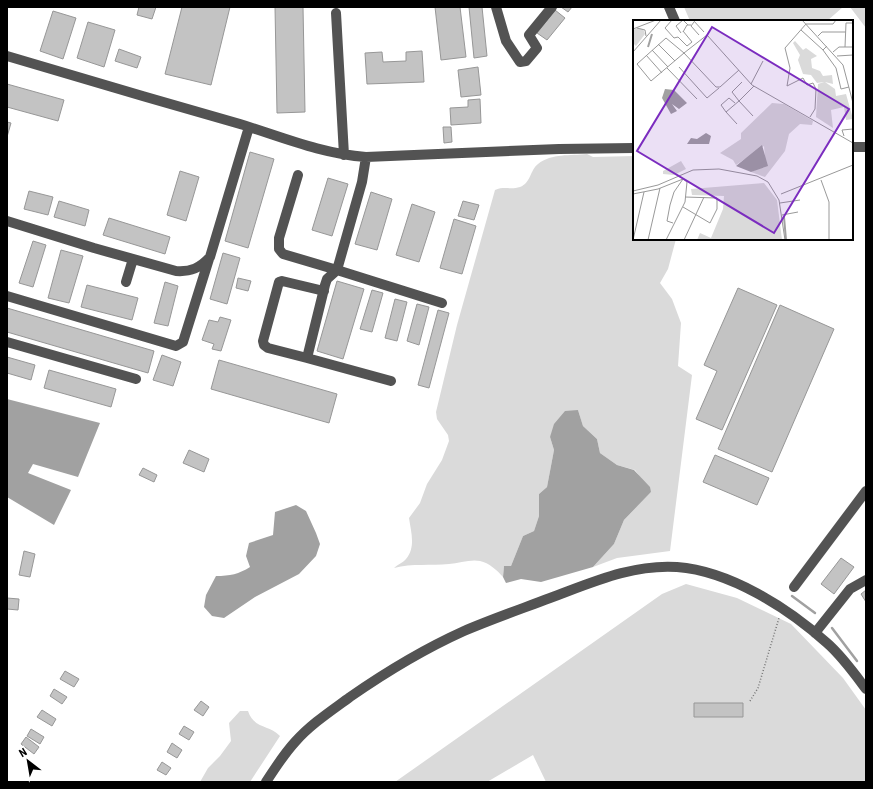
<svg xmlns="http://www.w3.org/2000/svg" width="873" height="789" font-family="'Roboto Condensed',sans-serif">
<rect width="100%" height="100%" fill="#fff"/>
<path fill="#dadada" d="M684,7H843L827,21H690Z
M850,7H866V28Z
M587,154L593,157L634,156V239H676L668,269L660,283L672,299L681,323L678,366L692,375L670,551L617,558L593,567L614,544L624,520L651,492L635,470L617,465L600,453L597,439L583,426L578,410L550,437L554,450L547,487L539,494V516L534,531L523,536L511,566H504L503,577C497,570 489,563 480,561C471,559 459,563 449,564C431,566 412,563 394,568C398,564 403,563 406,559C416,547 411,532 409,518L420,503L427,484L442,460L449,441L448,435L437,419L436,412L457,325L495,190C504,186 511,190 520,187C531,183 530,170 538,164C552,153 570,156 587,154Z
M686,584L737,598L791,624L843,678L866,710V782H546L533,755L487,782H395L662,594Z
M240,711H248C254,729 268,724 280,736L250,782H200L208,768L220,756L231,741L229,723Z"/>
<path fill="#a1a1a1" d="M7,399L100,423L78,477L33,464L28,473L71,490L54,525L7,497Z
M578,410L583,426L597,439L600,453L617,465L634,470L650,487L651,492L624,520L614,544L593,567L541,582L521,579L506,583L503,577L504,566H511L523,536L534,531L539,516V494L547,487L554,450L550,437L554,424L565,411Z
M296,505L306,511L316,533L320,544L316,556L299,574L255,597L224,618L212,616L204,607L206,595L216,576C230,576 239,574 250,567L246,556L249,543L273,535L275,512Z"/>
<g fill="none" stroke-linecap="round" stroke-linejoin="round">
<path stroke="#a1a1a1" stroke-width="2.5" d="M792,596L815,613
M832,628L857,661"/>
</g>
<path fill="#c3c3c3" stroke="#979797" d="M139,7H156L152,19L137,15Z
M182,7H230L211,85L165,74Z
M275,7H303L305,112L277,113Z
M435,7H460L466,57L441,60Z
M469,7H482L487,56L474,58Z
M561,7H572L568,12Z
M555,10L565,18L547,40L537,33Z
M53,11L76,18L63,59L40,51Z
M88,22L115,30L104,67L77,58Z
M119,49L141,57L137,68L115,61Z
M422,51L424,82L367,84L365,53L382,52L383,62L406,61V52Z
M478,67L481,95L461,97L458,70Z
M7,84L64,100L58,121L7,107Z
M480,99L481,123L451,125L450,108L468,107V100Z
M7,122L11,123L7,137Z
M443,127H451L452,142L444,143Z
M250,152L274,159L248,248L225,241Z
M180,171L199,177L186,221L167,215Z
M328,178L348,184L332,236L312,230Z
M29,191L53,197L48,215L24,209Z
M371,192L392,199L377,250L355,244Z
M59,201L89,210L85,226L54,217Z
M463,201L479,205L474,220L458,216Z
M412,204L435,212L419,262L396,255Z
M109,218L170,237L165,254L103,235Z
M454,219L476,226L462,274L440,268Z
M33,241L46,245L33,287L19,283Z
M61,250L83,256L69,303L48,298Z
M223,253L240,258L227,304L210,299Z
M238,278L251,281L248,291L236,288Z
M337,281L364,289L343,359L317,351Z
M165,282L178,286L168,326L154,323Z
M87,285L138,298L132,320L81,307Z
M738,288L777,305L722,430L696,419L717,371L704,365Z
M372,290L383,293L372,332L360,329Z
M395,299L407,302L397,341L385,338Z
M417,304L429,307L419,345L407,341Z
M780,305L834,329L772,472L718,449Z
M7,308L154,351L148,373L7,332Z
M438,310L449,313L429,388L418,385Z
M220,317L231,320L221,351L212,349L214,344L202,340L209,320L218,322Z
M162,355L181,362L173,386L153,380Z
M7,357L35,365L31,380L7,373Z
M219,360L337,394L329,423L211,389Z
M49,370L116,389L111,407L44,388Z
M189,450L209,459L204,472L183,463Z
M715,455L769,478L757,505L703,482Z
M143,468L157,475L154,482L139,475Z
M24,551L35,554L30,577L19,575Z
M841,558L854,567L834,594L821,584Z
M866,590V602L861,594Z
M7,598L19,599L18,610L7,609Z
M65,671L79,679L74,687L60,679Z
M54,689L67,697L62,704L50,696Z
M201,701L209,707L203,716L194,710Z
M694,703H743V717H694Z
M42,710L56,719L52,726L37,717Z
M184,726L194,732L189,740L179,734Z
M31,729L44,737L40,744L27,736Z
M26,737L39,747L34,754L21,744Z
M172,743L182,750L177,758L167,752Z
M162,762L171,768L166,775L157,770Z"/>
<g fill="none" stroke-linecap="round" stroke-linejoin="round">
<path stroke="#757575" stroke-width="1.5" stroke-dasharray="1 2" stroke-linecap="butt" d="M750,701L758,688L779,618"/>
<path stroke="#535353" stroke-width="10" d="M496,7L506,41L520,62L526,61L537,48L529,35L552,7
M669,7L675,21
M336,13L344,155
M7,56C85,79 162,102 240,124C282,137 322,154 366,157L559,149L634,148
M852,147H866
M366,157L362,182L337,270L442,303
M298,175L279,238V249L283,254L337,270
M7,221L94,248L176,271C191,272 200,268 210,257L249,127
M337,270L327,279L325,285L307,358L391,381
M126,282L133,259
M7,296L176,346L183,342L209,259
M7,342L136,379
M307,358L268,348L264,345L263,341L279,282L282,281L324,291
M794,587L866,491
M815,633L850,589L866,580
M266,782C275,768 284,754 295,742C311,724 331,711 350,697C386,672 424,649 464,631C492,619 521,609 550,598C591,583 632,564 677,567C730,571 788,608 827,643C842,656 854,673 866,689"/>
</g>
<g transform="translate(633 20)">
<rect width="220" height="220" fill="#fff"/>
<path d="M4,8L10,9L12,14L3,26L0,23V10ZM162,21L170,30L173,28L184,36L178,39L179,48L187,51L190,56L199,55L200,64L192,62L202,69L203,76L213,74L220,99L213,100L211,87L198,90L200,108L183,97L185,64L191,62L184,63L178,55L170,54L165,40L167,35L160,23ZM139,83L151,84L180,101L179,105L167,104L156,114L152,131L132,157L118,152L128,147L132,138L131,126L103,145L100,140L87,133L108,119V113ZM48,141L53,149L41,155L30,154V151ZM131,163L144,180L149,220H64L67,213L78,218L90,189L91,176L59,175L58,169Z" fill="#dadada"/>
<path d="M32,69L41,70L54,83L46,89L39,84L44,91L38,94L29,78ZM73,113L78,116L76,124H54L58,118L64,119ZM129,125L135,146L118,152L103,146Z" fill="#a1a1a1"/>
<path fill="none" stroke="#a1a1a1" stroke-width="2" d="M15,27L19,14M151,197L153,220"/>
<path fill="none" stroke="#999" stroke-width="1" d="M39,0L32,8L41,18L45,17L54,26L59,22L50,11M60,0L71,12M169,0L210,45L220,83M61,2L58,6L66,15M4,8L12,10L13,16M0,9L23,0M168,10L190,30M50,12L54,5H58M48,13L43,6L50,0L55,5M185,16L189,12H213M33,18L51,33L18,61L4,44ZM25,24L42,41M194,26L190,30L203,48L208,69L216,67M212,27L213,3H220M19,30L35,47M0,32L28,0M200,32L206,27H220M13,35L29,53M204,36L220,35M46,47L74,78L86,68M34,48L64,79M106,50L87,67H83L51,33L74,15L119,65L220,123M118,64L130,41M93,92L88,85L96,78L102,83M120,96L106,81L121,66M177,97L182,89L183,69L180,63L174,65L170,58L154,66L157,48L152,28L173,4H200L203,0M104,104L93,92L106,81L99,72L109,62M211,116L209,110L220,109M188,160L196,182V220M0,171L25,165L60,150L86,149L124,156L135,162L146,180L152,220M0,174L25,169L50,159M148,174L220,145M147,183L167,180M50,187L77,203L84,189V178L52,177M149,195L165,192M40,203L34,201L37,185L41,172L50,159M0,220L11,172M15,220L27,168M33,220L52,182L54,162L50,159M51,220L71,177"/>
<path fill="#7b2cbf" fill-opacity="0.15" stroke="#7b2cbf" stroke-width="2" d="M79,7L216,89L141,213L4,131Z"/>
<rect width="220" height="220" fill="none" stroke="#000" stroke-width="2"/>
</g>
<rect width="873" height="789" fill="none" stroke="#000000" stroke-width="16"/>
<g transform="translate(28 761) rotate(329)" stroke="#ffffff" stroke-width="3" paint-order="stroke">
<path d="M0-3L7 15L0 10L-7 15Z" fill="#000000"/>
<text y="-6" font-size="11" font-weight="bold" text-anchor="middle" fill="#000000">N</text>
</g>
</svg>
